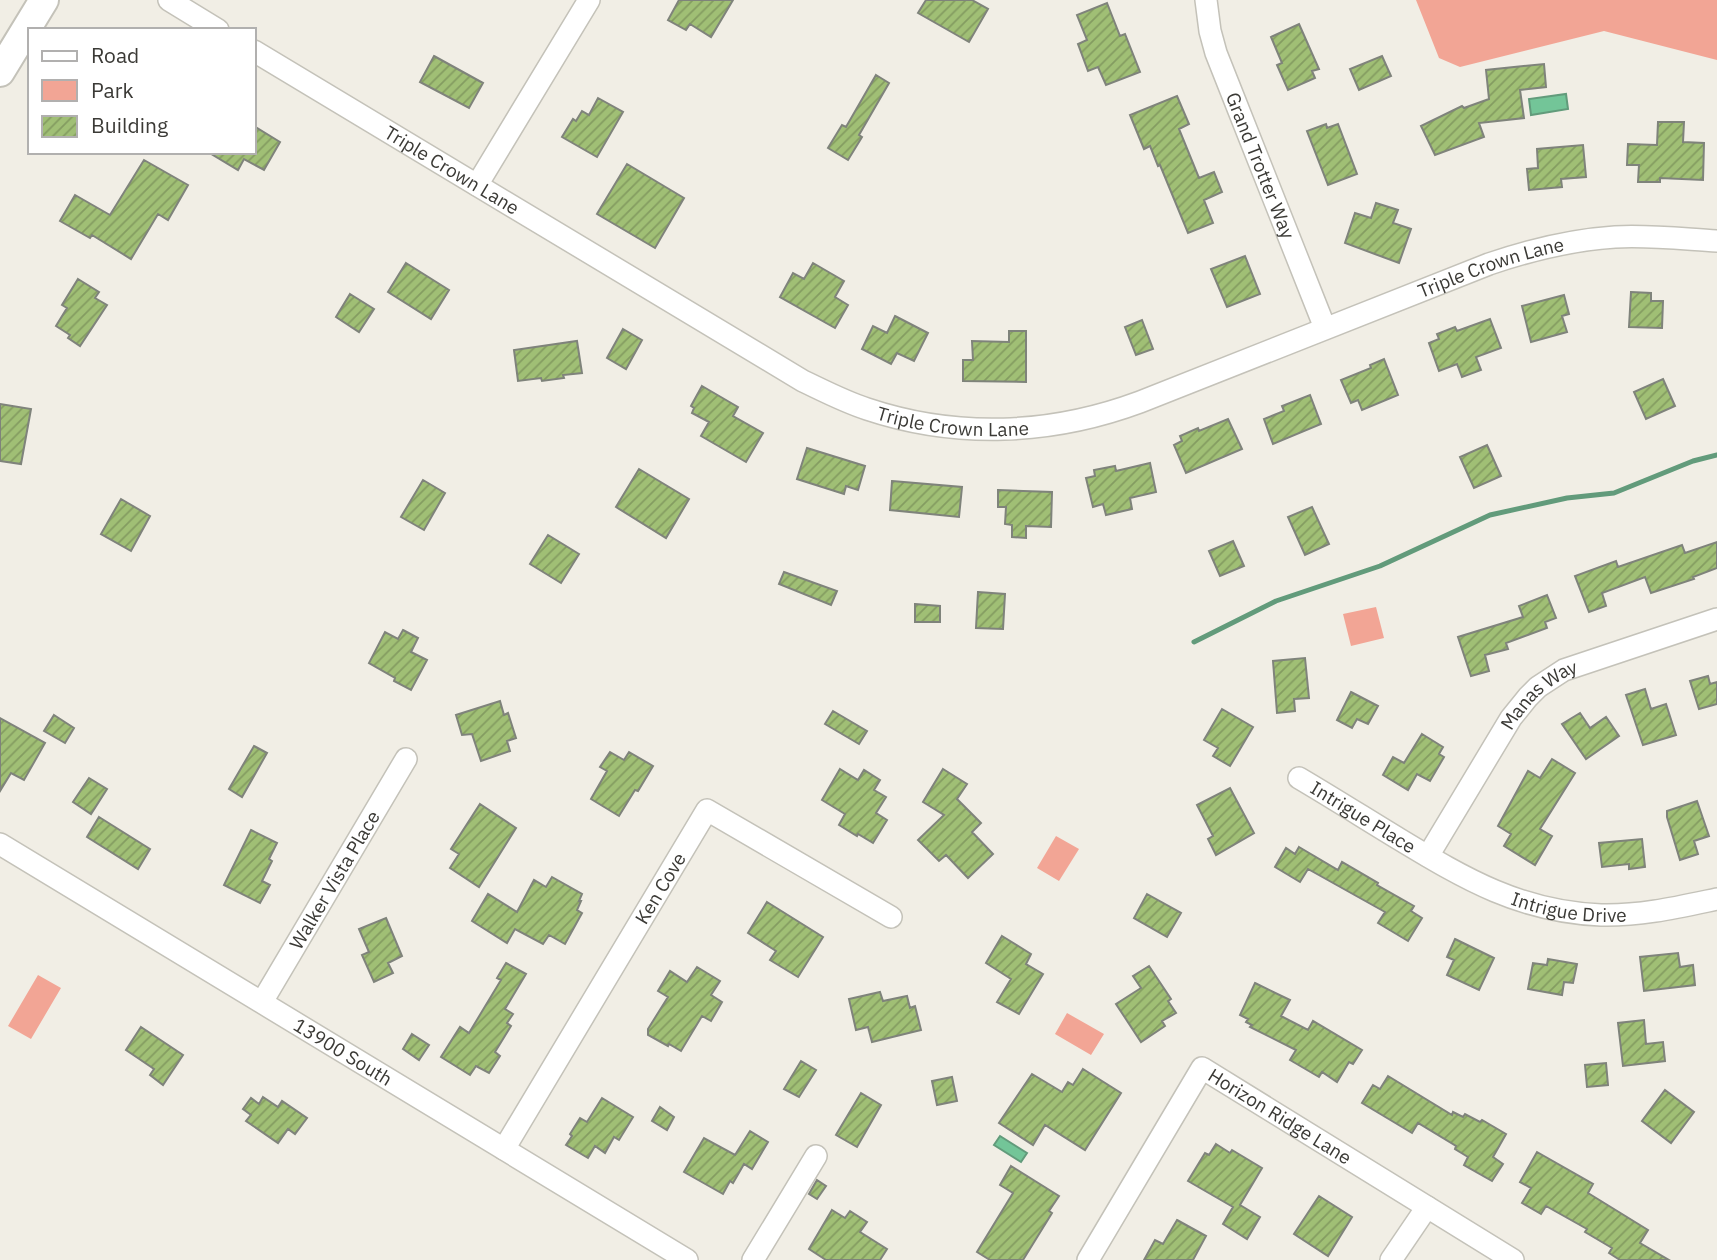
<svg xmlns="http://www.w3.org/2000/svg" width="1717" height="1260" font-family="'IBM Plex Sans',sans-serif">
<defs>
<pattern id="building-hatch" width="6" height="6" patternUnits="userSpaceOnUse" patternTransform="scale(1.75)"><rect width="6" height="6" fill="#a0bf75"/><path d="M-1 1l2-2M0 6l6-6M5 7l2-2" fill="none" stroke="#849c61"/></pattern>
</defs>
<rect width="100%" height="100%" fill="#f1eee5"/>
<path fill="#f2a595" d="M1416,0H1717V60L1604,31L1460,67L1439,58Z
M1376,607L1384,638L1351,646L1343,614Z
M1056,836L1079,849L1059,881L1037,868Z
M38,975L61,988L31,1039L8,1026Z
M1067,1013L1104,1034L1091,1055L1055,1034Z"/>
<path fill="#73c598" stroke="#629b7b" stroke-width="2" d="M1566,94L1568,109L1531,115L1529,99Z
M1000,1136L1027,1153L1021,1162L994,1145Z"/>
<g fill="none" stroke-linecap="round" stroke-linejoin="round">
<path stroke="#629b7b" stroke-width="5" d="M1194,642L1276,601L1380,566L1490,515L1567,498L1614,493L1693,461L1717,455"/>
</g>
<path fill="url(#building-hatch)" stroke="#7f837b" stroke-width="2" d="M679,0H733L711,37L690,24L686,30L668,20Z
M926,0H972L988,9L969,42L918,13Z
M1107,3L1120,36L1125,34L1140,72L1106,85L1098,67L1088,71L1078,44L1087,40L1077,15Z
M1299,24L1319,69L1312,71L1315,78L1288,90L1277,65L1282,63L1271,37Z
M434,56L483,83L469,108L420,82Z
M1382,56L1391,76L1359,90L1350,69Z
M1544,64L1546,87L1520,90L1524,118L1479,123L1484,137L1435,155L1421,126L1462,106L1464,108L1489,99L1486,70Z
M876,75L889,83L859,135L862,137L848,160L828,148L842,125L846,127Z
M1177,96L1189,124L1179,129L1199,178L1214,172L1222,192L1204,200L1213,223L1188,233L1160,165L1158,166L1150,146L1144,149L1130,115Z
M598,98L623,112L597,157L562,137L573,119L576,121L582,111L589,115Z
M1658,122H1684L1683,142L1704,143L1703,180L1660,178V182H1638L1639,165H1627L1628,144L1657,145Z
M1326,124L1327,128L1338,124L1357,174L1328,185L1307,131Z
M254,126L280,142L264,170L244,159L238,170L208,152H254Z
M1583,145L1586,177L1561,179L1562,187L1529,190L1527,169L1538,168L1537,149Z
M144,160L188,185L168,220L158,214L131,259L92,235L90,238L60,221L75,195L110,215Z
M627,164L684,198L655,248L597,214Z
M1376,203L1398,210L1393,223L1411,229L1399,263L1345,243L1355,213L1371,218Z
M1245,256L1260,294L1227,307L1211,269Z
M406,263L449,290L431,319L388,292Z
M813,263L844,281L835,297L848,305L835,328L780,297L793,273L804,279Z
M78,279L99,292L95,298L107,305L80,346L68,338L70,335L56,326L67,308L62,305Z
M1631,292L1651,293V301H1663L1662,328L1629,327Z
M350,294L374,309L359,332L336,317Z
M1564,295L1569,314L1562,316L1567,332L1531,342L1522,306Z
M895,316L928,333L914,361L897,353L891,364L862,349L873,326L887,333Z
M1490,319L1501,348L1476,357L1481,370L1462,377L1457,364L1439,371L1429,343L1439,339L1437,334L1455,327L1457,331Z
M1142,320L1153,349L1136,355L1125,327Z
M623,329L642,340L626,369L607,358Z
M1009,331H1026V382L963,381V360H973L972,341L1009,342Z
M577,341L582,373L563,375L564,378L542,381L541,378L518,381L514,350Z
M1384,359L1398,395L1362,410L1358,400L1351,403L1341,380L1371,368L1370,365Z
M1663,379L1675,406L1646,419L1634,392Z
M702,386L738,407L733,416L763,433L746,462L701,436L709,422L692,413L694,408L691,406Z
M1310,395L1321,424L1273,444L1264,419L1284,411L1282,406Z
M0,404L31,409L21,464L0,461Z
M1228,419L1242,449L1186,473L1174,445L1182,441L1180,436L1198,428L1199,431Z
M1487,445L1501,476L1474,488L1460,457Z
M807,448L865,466L858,490L846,486L844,494L797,479Z
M1150,463L1156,492L1130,498L1132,509L1106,515L1103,504L1093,507L1086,478L1095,476L1094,470L1115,466L1116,471Z
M639,469L689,499L666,538L616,507Z
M423,480L445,493L424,530L401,517Z
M892,481L962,487L959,517L890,510Z
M998,490L1052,492L1051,527L1026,526V538L1012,537V525L1005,524L1006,507H998Z
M121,499L150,516L131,551L101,534Z
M1312,507L1329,544L1305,555L1288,517Z
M548,535L579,554L561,583L530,564Z
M1233,541L1244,566L1220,576L1209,551Z
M1717,542V568L1693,577L1694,579L1651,593L1645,577L1602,593L1606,606L1589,612L1575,576L1616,561L1618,567L1682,545L1685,553Z
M784,572L837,591L831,605L779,584Z
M978,592L1005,594L1003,629L976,628Z
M1547,595L1556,618L1545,622L1547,628L1506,643L1508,649L1485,655L1489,671L1471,676L1458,637L1523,617L1519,606Z
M915,604L940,606V622H915Z
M403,630L418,638L411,652L427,660L411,690L394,681L395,678L369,663L385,632L398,639Z
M1305,658L1309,698L1294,699L1295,711L1277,713L1273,661Z
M1708,676L1710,684L1717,682V704L1699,709L1690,681Z
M1645,689L1651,709L1666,704L1676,735L1643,745L1626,695Z
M1351,692L1378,706L1368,724L1357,719L1352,728L1337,720Z
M500,701L504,715L508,713L516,738L507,741L510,751L481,761L472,734L462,735L456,715Z
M1222,709L1253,727L1230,766L1213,756L1218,748L1204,740Z
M833,711L867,731L859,744L825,724Z
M1580,713L1590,728L1606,717L1619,736L1586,759L1562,724Z
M54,715L74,728L65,743L44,731Z
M0,718L45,743L24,780L11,773L0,791Z
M1422,734L1443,747L1439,754L1444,757L1430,781L1417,774L1408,790L1383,775L1393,757L1404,763Z
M254,746L267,753L242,797L229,789Z
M610,752L624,760L629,752L653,766L638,791L635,790L619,816L591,799L607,771L600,767Z
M1552,759L1575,773L1540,829L1552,836L1535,865L1504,846L1511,834L1498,826L1528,771L1540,778Z
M840,769L858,780L864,770L880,780L874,790L886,797L876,813L887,820L873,843L858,834L857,836L839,825L845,814L822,800Z
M943,769L967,784L957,799L981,823L972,832L993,854L968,878L946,855L939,861L918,840L944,815L923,802Z
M89,778L107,789L91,814L73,802Z
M1230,788L1254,833L1216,855L1208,839L1213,836L1197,805Z
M1697,801L1709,836L1694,841L1698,854L1680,860L1667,817V811Z
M480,804L516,828L479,887L450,868L459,854L451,849Z
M99,817L150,849L138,869L87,837Z
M251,830L277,843L269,859L272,861L262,881L270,885L260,903L224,885Z
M1642,839L1645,867L1629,869V864L1602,867L1599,843Z
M1299,847L1338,870L1342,862L1378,883L1377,885L1414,906L1411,911L1422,918L1408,941L1378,923L1385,912L1308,869L1300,882L1275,867L1286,848L1295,854Z
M552,877L582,894L579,901H581L577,910L582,913L565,944L549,935L543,944L515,929L507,943L472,921L488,894L517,912L534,880L546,887Z
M1147,894L1181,913L1167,937L1134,918Z
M767,902L823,937L798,977L770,960L776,951L748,933Z
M386,918L402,956L388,963L393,973L374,982L362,955L369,952L359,929Z
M1002,936L1031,954L1026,964L1043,974L1019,1014L997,1002L1011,979L986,963Z
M1455,939L1494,958L1479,990L1447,975L1454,960L1447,957Z
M1678,953L1680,967L1693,965L1695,985L1644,991L1640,957Z
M1548,959L1577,964L1573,983L1564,982L1562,995L1528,989L1533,963L1547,965Z
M506,963L526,974L505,1009L513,1014L507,1023L511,1026L495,1052L500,1056L489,1073L476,1066L470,1075L441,1057L460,1027L469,1033L501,980L497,978Z
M1149,966L1171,999L1168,1001L1176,1013L1162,1021L1165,1026L1141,1042L1116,1004L1141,988L1133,976Z
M697,967L720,981L711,995L722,1002L711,1021L702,1016L681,1051L669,1044L668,1046L648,1035V1029L668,997L658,991L670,971L687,982Z
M1255,983L1290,1000L1281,1016L1308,1030L1313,1021L1362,1050L1353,1064L1349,1062L1337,1082L1322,1072L1319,1077L1290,1060L1296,1050L1250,1027L1252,1025L1246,1022L1248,1019L1240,1015Z
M880,992L883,1001L907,996L910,1008L915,1006L921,1030L872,1042L868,1027L856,1030L849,999Z
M1644,1020L1646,1044L1663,1042L1665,1061L1623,1066L1618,1023Z
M141,1027L183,1055L163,1085L150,1075L154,1069L126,1050Z
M412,1034L429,1045L419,1060L403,1049Z
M801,1061L816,1070L799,1097L784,1089Z
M1606,1063L1608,1085L1587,1087L1585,1065Z
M1083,1069L1121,1093L1085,1150L1045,1125L1033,1145L999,1123L1032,1074L1062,1092L1068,1082L1073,1085Z
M1388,1076L1452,1115L1453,1112L1463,1117L1465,1114L1480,1122L1482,1120L1506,1134L1493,1157L1503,1164L1492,1181L1464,1165L1468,1157L1455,1149L1456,1146L1418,1123L1412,1133L1362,1103L1373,1085L1380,1089Z
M952,1077L957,1101L937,1105L932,1081Z
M1665,1090L1694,1112L1671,1143L1642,1121Z
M861,1093L881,1105L857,1147L836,1135Z
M263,1097L278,1107L282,1101L307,1118L295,1134L288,1129L278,1143L246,1121L251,1115L243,1109L251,1098L259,1104Z
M602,1098L633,1117L619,1140L614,1137L605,1153L595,1146L588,1158L566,1145L572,1136L570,1134L580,1118L587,1122Z
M660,1107L674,1117L667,1130L652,1121Z
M750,1131L768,1142L752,1169L744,1164L733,1183L730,1181L723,1194L684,1172L704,1138L735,1155Z
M1216,1144L1230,1153L1232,1150L1262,1168L1240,1205L1260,1217L1247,1239L1223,1224L1233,1207L1188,1181L1205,1153L1209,1155Z
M1537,1152L1593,1184L1588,1193L1648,1230L1640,1243L1669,1260H1620L1609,1253L1612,1248L1585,1232L1587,1229L1546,1206L1541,1214L1522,1203L1531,1188L1520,1182Z
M1011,1166L1059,1196L1049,1211L1052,1213L1023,1260H990L977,1252L1013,1193L1000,1185Z
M817,1180L826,1186L817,1199L809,1194Z
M1319,1196L1352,1217L1328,1256L1294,1234Z
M832,1210L845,1218L850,1211L867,1222L860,1232L887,1249L880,1260H826L809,1249Z
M1177,1220L1206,1236L1193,1260H1144L1155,1240L1163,1244Z"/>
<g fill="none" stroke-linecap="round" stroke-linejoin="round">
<g stroke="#c4c2b9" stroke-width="24">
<g id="street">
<path d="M169,0L218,30"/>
<path id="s1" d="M1206,0L1210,31L1216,53L1325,328"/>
<path id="s2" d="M254,51L803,381C824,391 845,402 867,409C957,439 1051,435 1140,402L1489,264C1530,250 1571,240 1615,237C1649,235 1683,239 1717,241"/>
<path d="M477,185L589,0"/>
<path id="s3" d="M1299,778C1333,798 1366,819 1399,839C1465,879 1521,912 1601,915C1641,916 1679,907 1717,899"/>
<path id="s4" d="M0,844L687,1260"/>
<path id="s5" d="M1428,856L1511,718L1528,697L1538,687L1564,670L1717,619"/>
<path id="s6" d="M262,1002L406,759"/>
<path id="s7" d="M504,1149L707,810L891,917"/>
<path d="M753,1260L816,1156"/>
<path id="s8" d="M1088,1260L1202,1068L1513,1260"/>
<path d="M1391,1260L1427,1207"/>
</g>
</g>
<g stroke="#c4c2b9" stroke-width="32">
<path id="secondary" d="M0,72L44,0"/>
</g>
<use href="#street" stroke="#fff" stroke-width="21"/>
<use href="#secondary" stroke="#fff" stroke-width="28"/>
</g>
<g text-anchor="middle" stroke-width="5" stroke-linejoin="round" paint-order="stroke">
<g font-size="19" fill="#3b3a36" stroke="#fff">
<text dy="7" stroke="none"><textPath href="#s1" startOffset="175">Grand Trotter Way</textPath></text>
<text dy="7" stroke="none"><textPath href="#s2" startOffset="231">Triple Crown Lane</textPath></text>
<text dy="7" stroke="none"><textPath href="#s2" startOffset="1365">Triple Crown Lane</textPath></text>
<text dy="7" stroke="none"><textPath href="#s2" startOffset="798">Triple Crown Lane</textPath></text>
<text dy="7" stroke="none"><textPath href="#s5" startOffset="198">Manas Way</textPath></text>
<text dy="7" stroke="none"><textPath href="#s3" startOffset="75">Intrigue Place</textPath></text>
<text dy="7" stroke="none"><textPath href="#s6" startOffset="142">Walker Vista Place</textPath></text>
<text dy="7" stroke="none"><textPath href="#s7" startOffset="304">Ken Cove</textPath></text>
<text dy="7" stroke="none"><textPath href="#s3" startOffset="303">Intrigue Drive</textPath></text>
<text dy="7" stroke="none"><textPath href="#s4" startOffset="401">13900 South</textPath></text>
<text dy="7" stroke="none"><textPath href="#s8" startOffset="315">Horizon Ridge Lane</textPath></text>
</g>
</g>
<rect x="28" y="28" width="228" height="126" fill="#ffffff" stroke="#b1b0af" stroke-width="2"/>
<rect x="42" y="51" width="35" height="10" fill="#ffffff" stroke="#b1b0af" stroke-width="2"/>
<text x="91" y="63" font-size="21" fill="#3b3a36">Road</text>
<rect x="42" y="80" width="35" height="21" fill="#f2a595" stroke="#b1b0af" stroke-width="2"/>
<text x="91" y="98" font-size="21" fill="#3b3a36">Park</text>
<rect x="42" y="116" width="35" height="21" fill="url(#building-hatch)" stroke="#b1b0af" stroke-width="2"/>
<text x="91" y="133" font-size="21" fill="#3b3a36">Building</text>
</svg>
